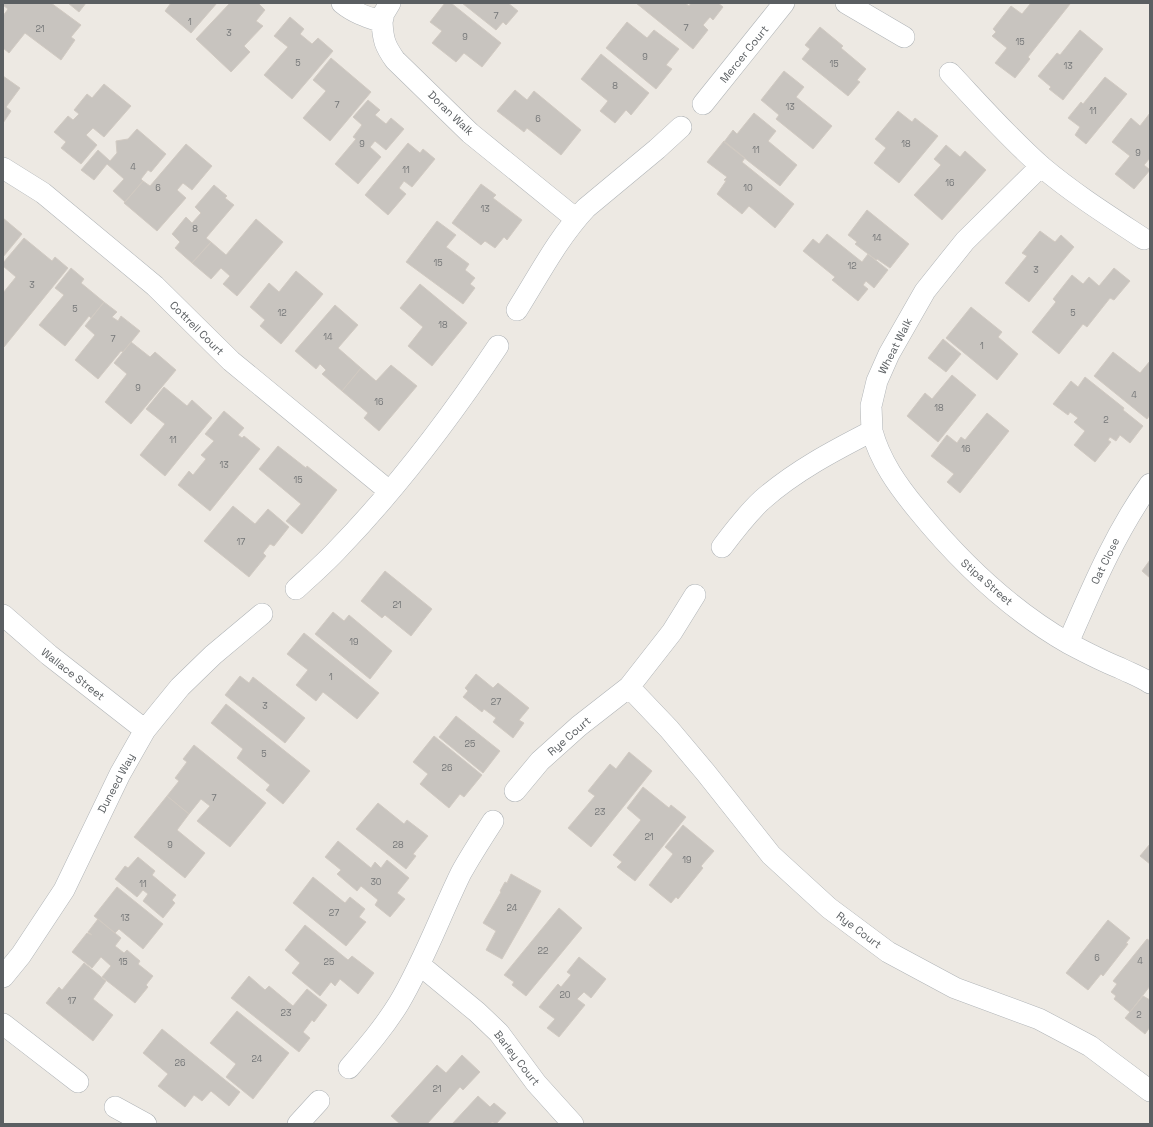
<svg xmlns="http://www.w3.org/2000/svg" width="1153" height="1127" font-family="'Space Grotesk',sans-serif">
<rect width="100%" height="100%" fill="#ede9e3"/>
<path fill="#c8c4bf" stroke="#d1cac2" d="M3,3H51L81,25L71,37L75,40L61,60L25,33L9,53L3,48V16L8,9L3,5Z
M68,3H86L79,12Z
M171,3H217L191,33L165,11Z
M230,3H258L265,10L256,21L263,26L244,46L250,52L231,72L196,39Z
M445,3H451L501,43L482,67L464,53L456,62L432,43L442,31L430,22Z
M462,3H508L518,11L506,25L503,22L496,30Z
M636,3H685L689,6L691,3H718L723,7L713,20L710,17L703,25L708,30L693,49Z
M1031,3H1069L1070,4L1028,57L1030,59L1015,78L995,63L1007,48L992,36L996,32L993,29L1011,6L1022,14Z
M290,17L304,29L300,34L312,44L318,38L333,51L292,99L264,75L288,47L274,36Z
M627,22L647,38L654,30L679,49L666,65L672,69L656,89L606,48Z
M820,27L843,46L841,48L866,69L857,80L860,82L848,96L802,59L810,49L805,45Z
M1080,30L1103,49L1063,100L1049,89L1051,87L1038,76L1057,53L1060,55Z
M601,54L649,93L631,115L626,110L615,123L600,111L608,101L581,79Z
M331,58L371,92L330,141L303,118L326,91L313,80Z
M784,71L804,87L796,97L832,126L813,149L776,119L779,115L761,100Z
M3,76L20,88L6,107L11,111L3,123Z
M1105,77L1127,94L1086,144L1075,135L1080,127L1068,118L1081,102L1083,104Z
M104,84L131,106L104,137L93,128L86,135L97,145L81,164L61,148L66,142L54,132L68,116L73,120L79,114L74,110L87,94L92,98Z
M515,90L527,100L534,91L581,130L561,155L527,128L524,132L497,111Z
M368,100L380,110L375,115L386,124L391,118L404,129L386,150L375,141L370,147L381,157L358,184L335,164L356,139L353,137L362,125L353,117Z
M898,111L912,122L915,118L938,136L899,183L874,163L886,148L875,139Z
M754,113L776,131L768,141L797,165L780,186L724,142L733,130L737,134Z
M1150,113V158L1144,165L1150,170L1134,189L1115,174L1130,156L1112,142L1131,118L1140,126Z
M137,129L166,154L151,172L148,170L141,179L143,181L125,202L113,191L124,179L107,164L94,180L81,170L98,150L110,161L117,153L116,141L128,139Z
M724,141L745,158L742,162L794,204L775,228L749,206L742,214L717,194L726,181L724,180L727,177L707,162Z
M408,143L420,153L423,149L435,159L412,187L404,181L399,188L406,194L388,215L365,195Z
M186,144L212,166L192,190L183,183L177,190L186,198L157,231L124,203L143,181L150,186Z
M946,145L960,157L965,151L986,170L942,220L914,195L941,165L934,159Z
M481,184L496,195L493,198L522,220L507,240L504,237L495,248L485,241L481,245L452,223Z
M214,185L227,196L225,198L234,205L206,238L211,242L192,263L175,248L180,242L172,234L186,217L192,223L201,213L195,207Z
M867,210L909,244L890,268L877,259L876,260L855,244L857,242L848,235Z
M3,218L22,234L3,257Z
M256,219L283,242L237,296L223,284L230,276L221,268L211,279L192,263L211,242L226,255Z
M437,221L456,235L446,247L469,264L465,270L475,278L470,284L475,288L463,304L406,262Z
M1040,231L1055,242L1061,235L1074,247L1029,302L1005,283L1027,256L1022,253Z
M827,234L862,262L868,254L888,270L874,288L866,281L863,285L868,289L858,301L832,280L835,277L803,251L813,239L819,244Z
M24,238L52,261L55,257L68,268L4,347L3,293L16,277L3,266V263Z
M71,268L84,279L81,283L104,302L91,318L89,316L65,346L39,325L64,295L55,288Z
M1114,268L1130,281L1114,300L1110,298L1087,327L1083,324L1059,354L1032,332L1056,302L1053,299L1072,275L1083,284L1089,277L1099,286Z
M296,271L323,294L281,344L260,326L265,320L250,307L269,283L279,292Z
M420,284L467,323L432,366L408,346L423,327L400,308Z
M104,302L117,312L112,317L118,321L121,316L140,331L123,352L121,351L98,379L75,360L95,335L85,326Z
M335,305L358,325L338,348L361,368L342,391L322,374L326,370L320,364L316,369L295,351Z
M971,307L1002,332L998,337L1018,354L997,380L946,338Z
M943,339L961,354L946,372L928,358Z
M131,342L150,357L155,352L176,370L131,424L105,402L127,374L114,363Z
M1113,352L1140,373L1150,361V415L1147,419L1094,376Z
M391,365L417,386L379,431L364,418L368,413L342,391L361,368L376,381Z
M952,375L976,395L938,442L907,416L925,393L932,399Z
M1085,377L1124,408L1123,410L1143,426L1130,443L1120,435L1116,441L1110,437L1108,440L1111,442L1095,462L1074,445L1085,431L1074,422L1078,418L1070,412L1068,415L1053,404L1071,381L1078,387Z
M164,387L187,406L192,400L212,418L165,476L140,455L165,424L146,409Z
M224,411L244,428L238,435L242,438L244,436L260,449L210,511L178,485L189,471L193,475L206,459L201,455L214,441L205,434Z
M987,413L1009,431L960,493L947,482L954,474L931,456L947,435L957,443L961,437L965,440Z
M278,446L306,468L307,466L337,490L302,534L286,521L301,504L259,469Z
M233,506L255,524L268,509L289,527L274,546L270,544L263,553L266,556L249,577L204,541Z
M1150,560V578L1142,571Z
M385,571L432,609L411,636L385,615L382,618L361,601Z
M333,612L344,621L349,615L392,651L370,679L315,634Z
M304,633L379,693L357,719L323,692L316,701L296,685L308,670L287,654Z
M476,674L493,688L498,683L529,708L519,720L524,723L513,738L493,722L496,718L484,709L482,712L463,697L468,691L465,688Z
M240,676L249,683L253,677L305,718L285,743L225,695Z
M226,704L310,771L283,804L266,790L270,785L237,758L243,749L211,723Z
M456,716L500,751L483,773L439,737Z
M434,736L482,775L464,797L460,794L449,808L420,784L428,774L413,762Z
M194,745L266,803L230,847L197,821L210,806L201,799L189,814L167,796L179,781L175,778L187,762L183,759Z
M629,752L652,771L591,847L568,828L595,796L588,791L610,764L616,769Z
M643,787L669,808L671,805L686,817L635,881L617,867L622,862L613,855L641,820L627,808Z
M167,796L189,814L177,830L205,853L185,878L134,837Z
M378,803L404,824L407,820L428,836L413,854L416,856L406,869L356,829Z
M683,825L714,851L701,866L703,868L678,899L676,897L671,903L649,885L673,854L665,847Z
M338,841L371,868L375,862L381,868L387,860L409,878L397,893L405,899L390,917L375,905L378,900L361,886L357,891L337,874L341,870L325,857Z
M1150,844V864L1140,856Z
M138,857L155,871L152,875L176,895L172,900L175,903L163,918L143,901L148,894L143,890L137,897L115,879L125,866L128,868Z
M511,874L541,891L502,959L486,950L496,931L483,923L501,892L500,891L505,882L507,883Z
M313,877L345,903L350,897L365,909L359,917L366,922L346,946L293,903Z
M117,887L163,924L143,949L119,929L115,933L94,916Z
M559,908L582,928L526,996L512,985L514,982L504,975Z
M98,919L121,938L115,946L124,953L127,950L140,961L138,964L153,976L146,985L148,987L135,1003L102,977L111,966L101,957L92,968L72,952L87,933L92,935L88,932Z
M1108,920L1130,938L1126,943L1128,944L1103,976L1101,974L1088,990L1066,973Z
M305,925L348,960L352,956L374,973L358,994L340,979L335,986L331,982L320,996L292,973L300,963L285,950Z
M1147,939L1150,941V986L1130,1012L1114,999L1116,996L1111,992L1117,984L1113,981Z
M579,957L606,979L591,998L584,992L577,999L585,1005L559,1037L547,1028L555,1019L539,1007L558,984L561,987L571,975L567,972Z
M84,963L106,981L93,999L113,1015L93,1041L46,1003L59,987L62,990Z
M249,976L265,990L269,986L293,1006L307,989L327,1005L314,1022L312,1020L303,1032L310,1038L299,1052L231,998Z
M1143,996L1150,1000V1027L1145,1034L1125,1018Z
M237,1011L289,1053L253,1099L226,1077L236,1064L210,1043Z
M162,1029L240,1092L229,1106L211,1091L202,1101L194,1095L185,1107L158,1086L168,1074L143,1053Z
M462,1055L480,1072L463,1090L460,1087L427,1124H400L391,1116L437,1065L446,1073Z
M478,1096L490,1107L494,1103L506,1113L496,1124L492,1122L490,1124H452Z"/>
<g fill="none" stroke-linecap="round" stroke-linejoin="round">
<g stroke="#b0b4b7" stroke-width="22">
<path id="street" d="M342,3C354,13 367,17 382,22C383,40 385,46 395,60L470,133L576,219
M846,3L904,37
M382,22L384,13L390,3
M950,73C980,105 1009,138 1042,167C1074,194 1109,216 1144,239
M703,104L784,3
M3,168L43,193L155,286L231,361L389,491
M517,310C539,275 558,238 586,208L657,149L681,127
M872,431C880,461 898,486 917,509C960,562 1009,609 1068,643C1085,652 1102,661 1120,668C1130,673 1141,677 1150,683
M722,547C734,531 747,514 762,500C795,471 833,451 872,431L871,406L877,381L889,354L925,291L965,241L1041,166
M296,589C310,576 325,563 338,549C398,487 450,418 498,346
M3,615L49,655L145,730
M1068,643C1092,588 1115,533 1150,484
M629,687L669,729L706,773L771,855L829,908L888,952L955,988L1039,1019L1090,1046L1150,1091
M515,791L540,761L579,726L629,687L672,632L695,595
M420,965L477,1012L499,1033L536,1083L573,1124
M3,977L21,955L64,890L120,774L145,730L180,687L213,655L262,614
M3,1024L78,1082
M349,1068C367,1047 385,1026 399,1003C424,961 440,916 461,873C471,855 482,838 493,821
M115,1107L146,1124
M298,1124L319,1101"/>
</g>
<use href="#street" stroke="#fff" stroke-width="21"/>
</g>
<g text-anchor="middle" stroke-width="3" stroke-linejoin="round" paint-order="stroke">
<g font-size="9" fill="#767879">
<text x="496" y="19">7</text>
<text x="190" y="25">1</text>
<text x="686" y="31">7</text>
<text x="40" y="32">21</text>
<text x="229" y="36">3</text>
<text x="465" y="40">9</text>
<text x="1020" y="45">15</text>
<text x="645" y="60">9</text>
<text x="298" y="66">5</text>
<text x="834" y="67">15</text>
<text x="1068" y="69">13</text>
<text x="615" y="89">8</text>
<text x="337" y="108">7</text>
<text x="790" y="110">13</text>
<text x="1093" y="114">11</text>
<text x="538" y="122">6</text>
<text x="362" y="147">9</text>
<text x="906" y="147">18</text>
<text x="756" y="153">11</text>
<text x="1138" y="156">9</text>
<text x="133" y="170">4</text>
<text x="406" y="173">11</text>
<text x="950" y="186">16</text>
<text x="158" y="191">6</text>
<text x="748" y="191">10</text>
<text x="485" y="212">13</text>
<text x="195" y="232">8</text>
<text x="877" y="241">14</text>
<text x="438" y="266">15</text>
<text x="852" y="269">12</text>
<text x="1036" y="273">3</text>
<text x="32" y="288">3</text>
<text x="75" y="312">5</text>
<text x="282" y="316">12</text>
<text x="1073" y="316">5</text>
<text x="443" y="328">18</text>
<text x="328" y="340">14</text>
<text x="113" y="342">7</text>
<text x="982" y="349">1</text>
<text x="138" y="391">9</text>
<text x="1134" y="398">4</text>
<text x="379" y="405">16</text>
<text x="939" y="411">18</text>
<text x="1106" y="423">2</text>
<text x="173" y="443">11</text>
<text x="966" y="452">16</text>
<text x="224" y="468">13</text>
<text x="298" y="483">15</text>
<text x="241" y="545">17</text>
<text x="397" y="608">21</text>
<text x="354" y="645">19</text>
<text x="331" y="680">1</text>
<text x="496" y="705">27</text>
<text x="265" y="709">3</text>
<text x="470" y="747">25</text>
<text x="264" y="757">5</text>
<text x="447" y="771">26</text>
<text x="214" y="801">7</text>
<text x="600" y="815">23</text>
<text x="649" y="840">21</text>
<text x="170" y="848">9</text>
<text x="398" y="848">28</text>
<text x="687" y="863">19</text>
<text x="376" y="885">30</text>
<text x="143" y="887">11</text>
<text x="512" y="911">24</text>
<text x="334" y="916">27</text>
<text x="125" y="921">13</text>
<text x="543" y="954">22</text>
<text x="1097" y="961">6</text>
<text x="1140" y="964">4</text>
<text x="123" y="965">15</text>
<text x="329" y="965">25</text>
<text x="565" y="998">20</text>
<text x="72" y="1004">17</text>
<text x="286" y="1016">23</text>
<text x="1139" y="1018">2</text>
<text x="257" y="1062">24</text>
<text x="180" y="1066">26</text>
<text x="437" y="1092">21</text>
</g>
<g font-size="11" fill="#5b5f62" stroke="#fff">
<text transform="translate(744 54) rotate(-51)" y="4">Mercer Court</text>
<text transform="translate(451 113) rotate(44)" y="4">Doran Walk</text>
<text transform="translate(197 328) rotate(45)" y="4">Cottrell Court</text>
<text transform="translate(895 346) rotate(-63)" y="4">Wheat Walk</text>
<text transform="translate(1105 561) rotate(-64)" y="4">Oat Close</text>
<text transform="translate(987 582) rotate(41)" y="4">Stipa Street</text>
<text transform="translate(73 674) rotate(38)" y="4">Wallace Street</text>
<text transform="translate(569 736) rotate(-41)" y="4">Rye Court</text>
<text transform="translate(116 783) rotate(-62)" y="4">Duneed Way</text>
<text transform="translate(859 930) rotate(37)" y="4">Rye Court</text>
<text transform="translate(517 1058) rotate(52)" y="4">Barley Court</text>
</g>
</g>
<rect width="1153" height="1127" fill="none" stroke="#5b5f62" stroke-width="8"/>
</svg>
